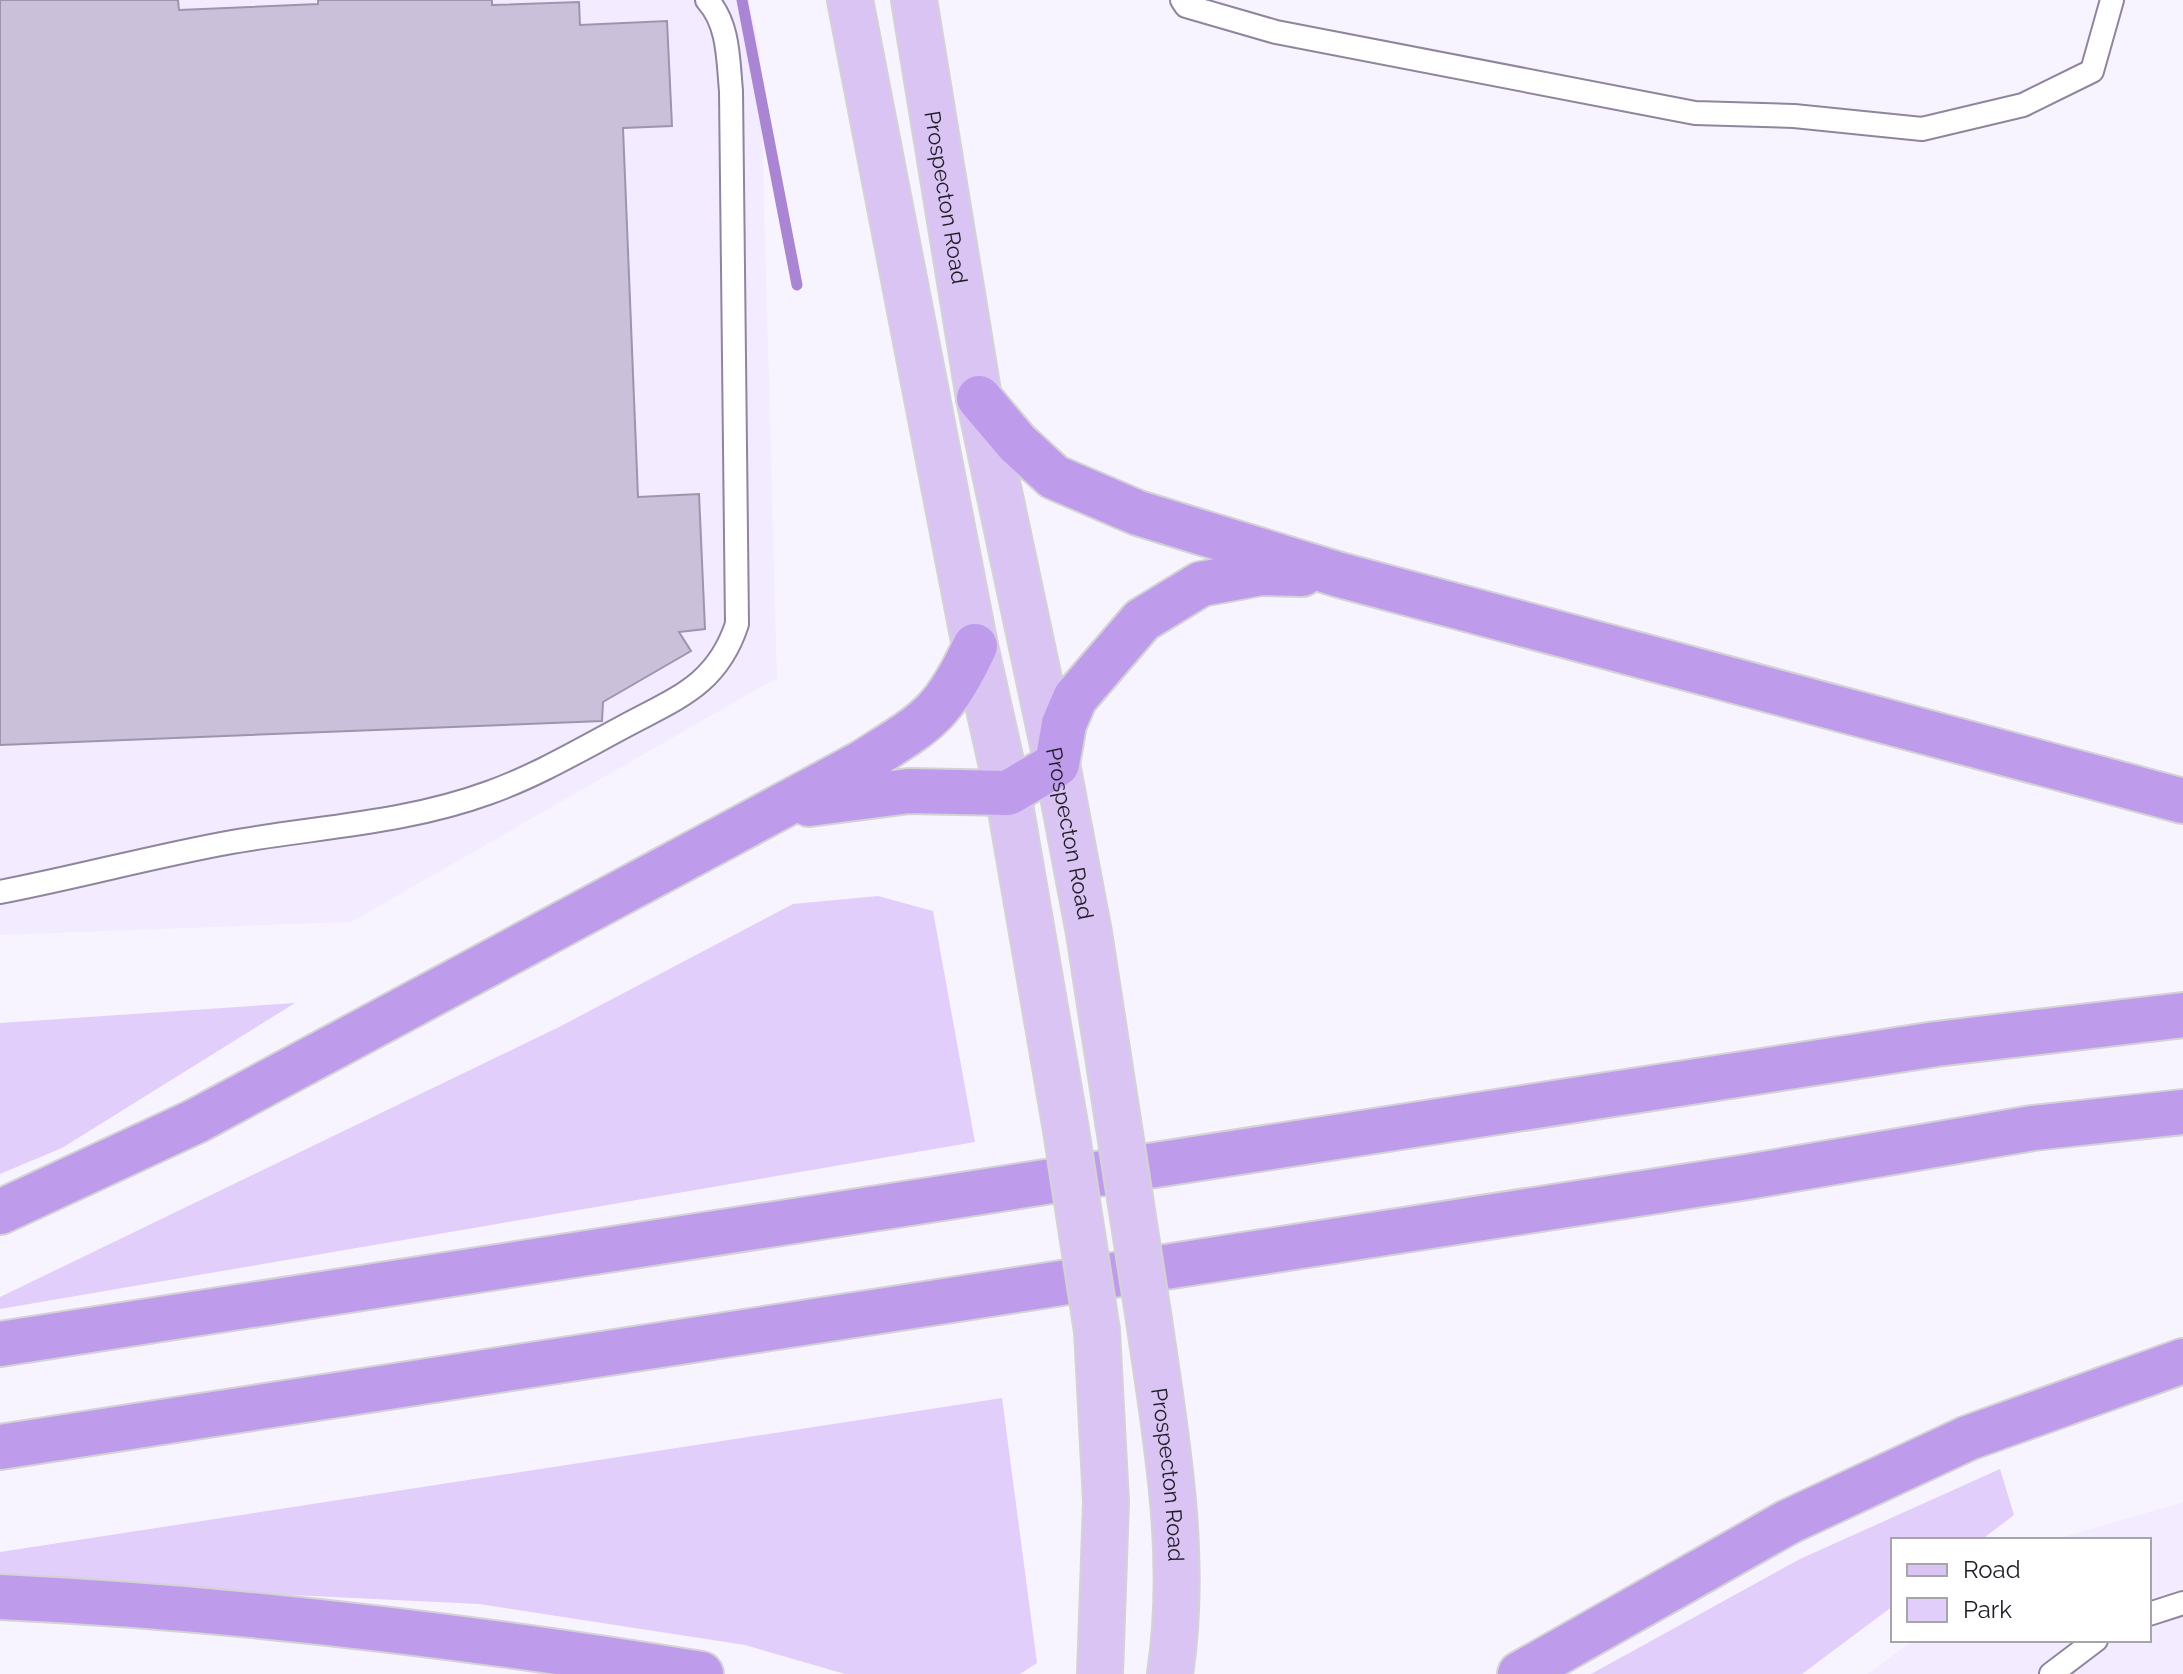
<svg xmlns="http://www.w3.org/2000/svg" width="2183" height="1674" font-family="Raleway,sans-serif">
<rect width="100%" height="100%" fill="#f8f4ff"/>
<path fill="#f3ebff" d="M0,0H749L760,48L777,678L351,922L0,935Z
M2183,1502V1674H1867L1914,1640H2149V1540H2053Z"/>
<path fill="#e1cefb" d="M878,896L933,911L975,1142L0,1309V1297L559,1027L793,904Z
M295,1003L62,1148L0,1174V1023Z
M1002,1398L1037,1663L1020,1674H845L745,1645L479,1604L0,1581V1552Z
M2000,1469L2014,1515L1981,1540H1893V1606L1802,1674H1591L1800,1559Z"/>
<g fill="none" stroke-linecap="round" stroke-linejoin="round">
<path stroke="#a985d4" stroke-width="11" d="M742,0L797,285"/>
</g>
<path fill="#cbc0da" stroke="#9e94ad" stroke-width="2" d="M0,0H178L179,10L318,4V0H492V5L579,2L580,25L667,21L672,126L623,128L638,497L699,494L705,629L679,632L691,651L603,702L602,721L0,745Z"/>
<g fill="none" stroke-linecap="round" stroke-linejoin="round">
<g stroke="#8f859d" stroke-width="26">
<path id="lane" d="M1182,0L1186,6L1276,32L1695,113L1794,116L1922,129L2023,105L2092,71L2112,0
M0,892C78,877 154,856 232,842C317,827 406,823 488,793C536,776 580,750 625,726C677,698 717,685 737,624L731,91C728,59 729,24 707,0
M2149,1614L2183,1603
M2051,1674L2096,1640"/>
</g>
<g stroke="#d3d2d4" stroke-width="48">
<g id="primary">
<path d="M850,0L975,646L1008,793L1066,1130"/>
<path id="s1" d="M914,0L979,398L1057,764L1089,933L1118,1121"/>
<path id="s2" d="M1149,1320C1166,1438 1188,1555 1170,1674"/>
<path d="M1097,1331L1106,1502L1100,1674"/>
</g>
</g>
<g stroke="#d3d2d4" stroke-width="48">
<path id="highway" d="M979,398L1017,443L1054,477L1138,513L1340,575L2183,801
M809,804L909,791L1008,793L1057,764L1064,724L1075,698L1142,620L1201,584L1261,573L1302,574
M0,1212L196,1121L862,763C926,722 942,717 975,646
M0,1344L1936,1044L2183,1015
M0,1447L1747,1177L2033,1128L2183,1112
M0,1597C235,1608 469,1636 701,1674
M1520,1674L1788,1522L1968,1438L2183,1361"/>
</g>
<use href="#lane" stroke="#fff" stroke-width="22"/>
<use href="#primary" stroke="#d9c4f3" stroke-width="44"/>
<use href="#highway" stroke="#bf9ceb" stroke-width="44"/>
<g stroke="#d3d2d4" stroke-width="48" stroke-linecap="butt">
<path id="primary-bridge" d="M1118,1121L1149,1320
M1066,1130L1097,1331"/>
</g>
<use href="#primary-bridge" stroke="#d9c4f3" stroke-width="44"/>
</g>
<g text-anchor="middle" stroke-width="6" stroke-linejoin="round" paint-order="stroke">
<g font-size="22" fill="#211d27" stroke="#fff">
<text dy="8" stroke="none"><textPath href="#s1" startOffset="200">Prospecton Road</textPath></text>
<text dy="8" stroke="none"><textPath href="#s1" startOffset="848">Prospecton Road</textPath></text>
<text dy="8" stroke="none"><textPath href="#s2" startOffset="156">Prospecton Road</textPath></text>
</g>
</g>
<rect x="1891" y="1538" width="260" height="104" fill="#ffffff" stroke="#a6a5a9" stroke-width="2"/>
<rect x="1907" y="1564" width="40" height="12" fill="#d9c4f3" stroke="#a6a5a9" stroke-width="2"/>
<text x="1963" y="1578" font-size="24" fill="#211d27">Road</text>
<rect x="1907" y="1598" width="40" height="24" fill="#e1cefb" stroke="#a6a5a9" stroke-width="2"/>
<text x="1963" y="1618" font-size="24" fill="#211d27">Park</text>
</svg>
